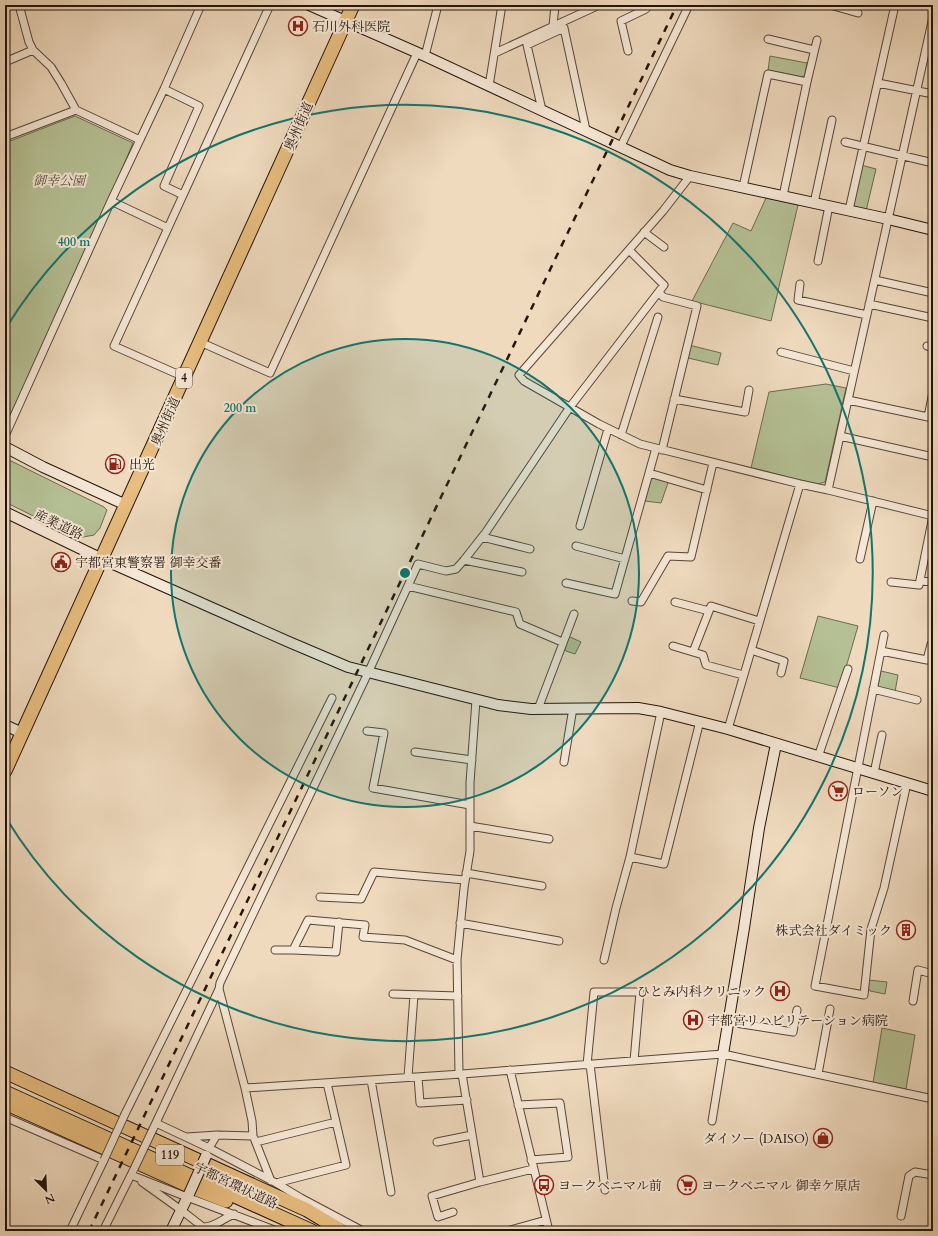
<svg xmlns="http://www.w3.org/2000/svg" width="938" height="1236" font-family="Cardo,'Noto Serif JP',serif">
<rect width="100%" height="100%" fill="#efdabe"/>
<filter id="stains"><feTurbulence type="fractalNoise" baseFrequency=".005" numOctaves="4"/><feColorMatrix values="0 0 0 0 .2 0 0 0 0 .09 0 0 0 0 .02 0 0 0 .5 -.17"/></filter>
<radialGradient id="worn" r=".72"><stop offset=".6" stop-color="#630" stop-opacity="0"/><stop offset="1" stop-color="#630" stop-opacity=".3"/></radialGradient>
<path fill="#b5c195" stroke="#6c6a50" d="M770,56L807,63L805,75L802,77L768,70Z
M75,116L133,143L11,429L5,431V143Z
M861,165L876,169L866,211L851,207Z
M766,198L798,205L771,321L692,301L733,223L751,231Z
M689,345L721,353L718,365L688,358Z
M826,384L846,388L825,482L817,484L751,468L769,392Z
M5,458L104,507L107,510L100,528L94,535L78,538L5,502Z
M652,475L669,480L661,503L645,501Z
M818,616L858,626L840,688L800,678Z
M568,636L581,642L575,654L566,651L564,647Z
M881,671L898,675L895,692L881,689L878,686Z
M868,980L887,982L885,994L870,991L867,986Z
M882,1028L915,1035L906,1089L873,1083Z"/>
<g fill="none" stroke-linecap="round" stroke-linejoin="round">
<g stroke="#574637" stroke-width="9">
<path id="street" d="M19,5L29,42L33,50L51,67L61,83L76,110L140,140
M830,5L858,13
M553,26L555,5
M768,39L814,50
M628,51L621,21L646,9L645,5
M495,53L595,7V5
M425,56L438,5
M5,62L33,50
M878,83L933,94
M489,86L502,5
M164,89L199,106L164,186L183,195
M542,110L527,45L564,28L586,130
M5,137L76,110
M845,142L929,162L933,161
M621,146L689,5
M690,176L663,211L519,375L524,381L599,424L640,444L800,484L828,490L933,516
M743,187L768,74L807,82L817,40
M783,196L807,82
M111,201L168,228
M814,203L832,120
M849,210L895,5
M644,232L664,247
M818,261L829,206
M875,280L933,293
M800,284L798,300L867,315
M659,292L663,297L697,306L662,450
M869,304L933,318
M200,342L270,373L417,53
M927,346L933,348
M781,352L854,371
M184,377L114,346L270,5
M674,399L745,412L749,390
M848,400L928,417L933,392
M621,435L658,317
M5,436L111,201L164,89L201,5
M840,436L933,457
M649,473L707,490
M828,490L933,17
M580,526L608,429
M482,537L530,549
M576,546L625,559
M860,559L873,501
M464,560L522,572
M920,581L933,582
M891,582L919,585L933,516
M566,583L615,594L656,448
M408,586L516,612L520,624L562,642
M632,601L641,602L668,556L691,557L713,463
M675,602L709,611
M884,635L815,986L864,995L871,929L884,888L907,783
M673,646L693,652
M751,650L784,661L781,673
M881,651L927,660L931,644
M743,675L706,665L703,655L693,652L711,606L759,621
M873,689L917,700
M538,709L574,614
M728,729L800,484
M367,731L384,733L373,788L470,805
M415,752L472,760
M818,757L848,669
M564,762L573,708
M874,773L882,735
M470,826L549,839
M630,857L664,864L700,721
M466,873L542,886
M320,897L361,899L374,872L465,880
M460,923L559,941
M275,950H293L308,920L365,925L363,937L405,940L457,960
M293,950L336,952L339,922
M604,960L616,908L630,857L661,712
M219,989L220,983L368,673L418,564L446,571L456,569L464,560L486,532L570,407L664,285L629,250
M393,994L458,996
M913,1001L918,970L933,974
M729,1022L793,1032L797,1010
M590,1064L605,1190
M587,1065L594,992H640L634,1061
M510,1070L549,1231
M459,1074L457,960L464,888L470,851V783L476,700
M462,1074L480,1182L533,1169
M818,1074L830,1009
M408,1077L414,995
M418,1077L420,1103L467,1100
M371,1080L391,1192
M518,1105L560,1103L568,1157L531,1160
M125,1114L332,698
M5,1117L104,1160L70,1231
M712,1121L723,1054
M156,1123L209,1148L276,1183L301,1198L363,1231
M153,1129L219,989L245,1088
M187,1137L217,1135
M254,1138L271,1181
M256,1142L336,1122
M437,1142L472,1135
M209,1148L217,1135L253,1136L252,1121L245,1088L462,1074L723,1054L933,1099
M131,1175L187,1197L277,1231
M142,1182L181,1210L203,1227C213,1228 224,1218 234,1214
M276,1183L346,1165L327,1083
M453,1212L438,1217L432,1196L480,1182
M901,1216L909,1176L915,1172L933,1175
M103,1231L133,1171
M507,1231L546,1220"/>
</g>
<g stroke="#24140a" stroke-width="12">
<path id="secondary" d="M309,5L425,56L670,170L690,176L888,219L933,230
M5,447L43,467L126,505
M5,512L102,559L289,642L348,667L498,705L531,709L638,708L661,712L728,729L933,791
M5,725L22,733
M723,1054L744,928L759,828L776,744
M171,1231L189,1194"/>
</g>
<g stroke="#24140a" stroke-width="15">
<path id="highway" d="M5,771L353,5
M5,1072L287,1201L307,1210L342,1231
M5,1092L312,1231
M5,1103L198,1190L226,1201"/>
</g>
<use href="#street" stroke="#f5e7d5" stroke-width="7"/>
<use href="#secondary" stroke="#f5e7d5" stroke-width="10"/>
<use href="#highway" stroke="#e8bd7f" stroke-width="13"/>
<path stroke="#24140a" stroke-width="2.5" stroke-dasharray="7 7" stroke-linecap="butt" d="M89,1231L677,5"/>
<g stroke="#574637" stroke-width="9" stroke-linecap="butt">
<path id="street-bridge" d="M104,1160L125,1114
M134,1169L153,1129"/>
</g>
<g stroke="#24140a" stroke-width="12" stroke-linecap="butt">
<path id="secondary-bridge" d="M189,1194L206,1156"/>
</g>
<use href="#street-bridge" stroke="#f5e7d5" stroke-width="7"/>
<use href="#secondary-bridge" stroke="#f5e7d5" stroke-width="10"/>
</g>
<circle cx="405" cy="573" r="234" fill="#0f766e" fill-opacity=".12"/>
<g fill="none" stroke="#0f766e" stroke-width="2">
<circle cx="405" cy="573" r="234"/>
<path d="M6 328A468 468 0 1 1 6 818"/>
</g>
<defs>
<g id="hospital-ring" transform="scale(1)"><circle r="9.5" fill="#f5e7d5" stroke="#8f2418" stroke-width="1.5"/><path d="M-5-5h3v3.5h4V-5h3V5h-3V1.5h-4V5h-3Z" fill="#8f2418"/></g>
<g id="fuel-ring" transform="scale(1)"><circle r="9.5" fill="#f5e7d5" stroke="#8f2418" stroke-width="1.5"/><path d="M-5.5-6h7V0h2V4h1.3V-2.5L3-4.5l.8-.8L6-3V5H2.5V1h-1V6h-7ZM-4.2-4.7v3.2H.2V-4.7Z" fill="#8f2418"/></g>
<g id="civic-ring" transform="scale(1)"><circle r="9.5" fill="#f5e7d5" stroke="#8f2418" stroke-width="1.5"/><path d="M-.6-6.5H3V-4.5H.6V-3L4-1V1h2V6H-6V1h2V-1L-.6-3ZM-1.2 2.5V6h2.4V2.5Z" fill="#8f2418"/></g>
<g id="supermarket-ring" transform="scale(1)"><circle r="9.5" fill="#f5e7d5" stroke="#8f2418" stroke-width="1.5"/><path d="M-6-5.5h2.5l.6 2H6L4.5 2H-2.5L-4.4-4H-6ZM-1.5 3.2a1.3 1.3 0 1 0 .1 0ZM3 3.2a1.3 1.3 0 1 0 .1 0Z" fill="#8f2418"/></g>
<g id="building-ring" transform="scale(1)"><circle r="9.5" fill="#f5e7d5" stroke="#8f2418" stroke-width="1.5"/><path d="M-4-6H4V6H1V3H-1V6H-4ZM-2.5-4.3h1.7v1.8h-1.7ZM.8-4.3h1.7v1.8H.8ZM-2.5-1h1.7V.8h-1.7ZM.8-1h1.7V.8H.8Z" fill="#8f2418"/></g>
<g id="shop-ring" transform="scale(1)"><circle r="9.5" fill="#f5e7d5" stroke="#8f2418" stroke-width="1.5"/><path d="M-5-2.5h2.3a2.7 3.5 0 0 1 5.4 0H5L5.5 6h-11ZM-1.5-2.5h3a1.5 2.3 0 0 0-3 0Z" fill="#8f2418"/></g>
<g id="bus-ring" transform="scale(1)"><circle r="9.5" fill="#f5e7d5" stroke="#8f2418" stroke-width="1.5"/><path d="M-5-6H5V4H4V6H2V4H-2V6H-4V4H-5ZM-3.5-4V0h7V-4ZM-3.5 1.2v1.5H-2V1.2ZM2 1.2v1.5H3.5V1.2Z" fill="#8f2418"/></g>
</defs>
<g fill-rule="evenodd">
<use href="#hospital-ring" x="298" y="26"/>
<use href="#fuel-ring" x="115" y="464"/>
<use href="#civic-ring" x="61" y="562"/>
<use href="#supermarket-ring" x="838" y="791"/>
<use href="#building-ring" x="906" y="930"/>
<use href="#hospital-ring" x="780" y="991"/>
<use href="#hospital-ring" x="693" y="1020"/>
<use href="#shop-ring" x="823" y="1138"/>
<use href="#bus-ring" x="544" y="1185"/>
<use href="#supermarket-ring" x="687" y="1185"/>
</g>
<g text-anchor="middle" stroke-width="4" stroke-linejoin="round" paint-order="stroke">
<g fill="#f5e7d5" stroke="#635347" stroke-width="1">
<rect x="176" y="368" width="16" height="20" rx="3"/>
<rect x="156" y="1145" width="28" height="20" rx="3"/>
</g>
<g font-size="12" font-weight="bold" fill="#24140a">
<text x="184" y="382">4</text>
<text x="170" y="1159">119</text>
</g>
<g font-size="13" fill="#24140a" stroke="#f5e7d5" text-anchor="start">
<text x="312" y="31">石川外科医院</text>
<text x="129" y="469">出光</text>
<text x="75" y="567">宇都宮東警察署 御幸交番</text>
<text x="852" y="796">ローソン</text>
<text x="892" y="935" text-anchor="end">株式会社ダイミック</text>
<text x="766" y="996" text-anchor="end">ひとみ内科クリニック</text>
<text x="707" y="1025">宇都宮リハビリテーション病院</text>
<text x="809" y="1143" text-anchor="end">ダイソー (DAISO)</text>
<text x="558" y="1190">ヨークベニマル前</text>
<text x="701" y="1190">ヨークベニマル 御幸ケ原店</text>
</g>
<g font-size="13" fill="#24140a" stroke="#f5e7d5">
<text transform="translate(298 126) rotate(-66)" y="5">奥州街道</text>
<text transform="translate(165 421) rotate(-66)" y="5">奥州街道</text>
<text transform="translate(59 524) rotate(25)" y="5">産業道路</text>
<text transform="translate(236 1185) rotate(25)" y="5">宇都宮環状道路</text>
</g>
<g font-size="13" font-style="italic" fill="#57513b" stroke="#f5e7d5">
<text x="59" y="185">御幸公園</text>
</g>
</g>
<circle cx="405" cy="573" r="6" fill="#0f766e" stroke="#f5e7d5" stroke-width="2"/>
<g font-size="12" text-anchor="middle" font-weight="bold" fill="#0f766e" stroke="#f5e7d5" stroke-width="4" stroke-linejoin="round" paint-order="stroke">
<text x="74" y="246">400 m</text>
<text x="240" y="412">200 m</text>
</g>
<rect width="938" height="1236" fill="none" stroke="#efdabe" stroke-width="20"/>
<rect x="6" y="6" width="926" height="1224" fill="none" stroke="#24140a" stroke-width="2"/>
<rect x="10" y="10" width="918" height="1216" fill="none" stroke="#24140a"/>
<g transform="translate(46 1190) rotate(156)" stroke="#f5e7d5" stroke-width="3" paint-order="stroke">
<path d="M0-3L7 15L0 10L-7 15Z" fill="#24140a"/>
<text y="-6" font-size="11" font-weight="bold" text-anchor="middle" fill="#24140a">N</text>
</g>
<rect width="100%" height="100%" filter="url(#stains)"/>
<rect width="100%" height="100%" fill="url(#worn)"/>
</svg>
